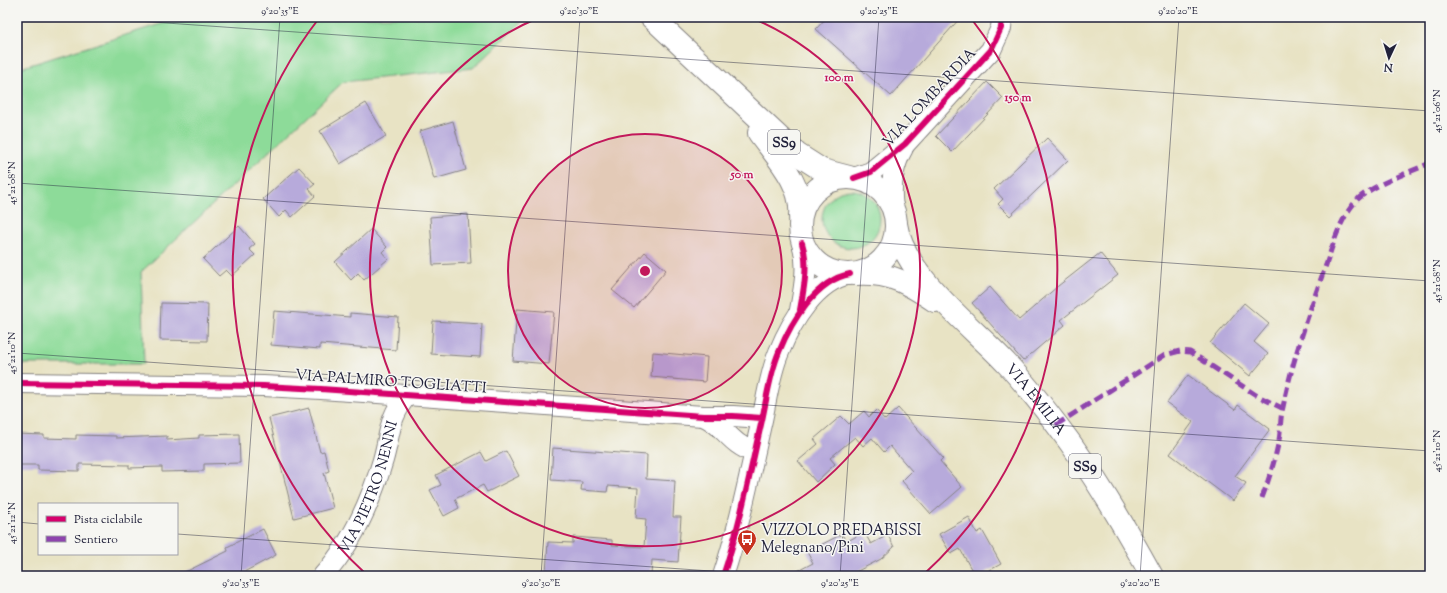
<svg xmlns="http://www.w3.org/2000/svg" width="1447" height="593" font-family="'Sorts Mill Goudy',serif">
<rect width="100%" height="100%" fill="#f6f6f2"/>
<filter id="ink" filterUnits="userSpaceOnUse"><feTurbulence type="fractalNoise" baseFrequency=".025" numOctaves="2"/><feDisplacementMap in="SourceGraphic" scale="8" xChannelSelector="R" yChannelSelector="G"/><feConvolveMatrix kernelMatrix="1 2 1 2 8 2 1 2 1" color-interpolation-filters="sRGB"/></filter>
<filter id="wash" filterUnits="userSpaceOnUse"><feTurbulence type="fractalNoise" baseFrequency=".012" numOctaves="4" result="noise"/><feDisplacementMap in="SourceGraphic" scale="16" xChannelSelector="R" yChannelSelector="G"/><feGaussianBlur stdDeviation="0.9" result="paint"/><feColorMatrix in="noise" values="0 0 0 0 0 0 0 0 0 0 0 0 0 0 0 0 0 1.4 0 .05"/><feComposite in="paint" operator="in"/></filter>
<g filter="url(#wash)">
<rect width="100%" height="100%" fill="#e8e3c4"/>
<path fill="#8ddb99" stroke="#587e6a" d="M183,17H527L473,68L343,82L141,272L144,364H17V69Z
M822 219a29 29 0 1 1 58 0a29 29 0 1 1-58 0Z"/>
<g id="blocks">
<path fill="#b7aadb" d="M827,17H961L891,96L816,29Z
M987,82L1003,98L952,152L936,136Z
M366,103L386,136L340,164L320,131Z
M453,121L466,170L434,179L420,131Z
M1047,138L1068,160L1010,216L998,204L1003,199L994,189Z
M299,167L315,184L309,189L315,196L292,217L286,210L279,217L263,199Z
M468,214L471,263L433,265L430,217Z
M239,226L255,244L249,249L255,255L232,276L226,270L219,276L203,259Z
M371,229L387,247L382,252L388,259L364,280L358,273L351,280L335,262Z
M645,252L666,270L634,308L612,290Z
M1100,253L1118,275L1061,320L1065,325L1023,361L972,303L990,287L1019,320L1058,286Z
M161,303L208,304L207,341L160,340Z
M1244,303L1269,324L1254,342L1268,354L1250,376L1210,343Z
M517,309L554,312L549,364L513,361Z
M274,311L350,317V313L398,317L396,350L320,344V349L271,345Z
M433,321L482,324L480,357L431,354Z
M653,352L707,357L705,382L651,377Z
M1188,375L1235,410L1238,405L1270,429L1235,476L1246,483L1233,501L1170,454L1193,422L1167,403Z
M309,408L320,452L324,451L329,471L324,473L333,508L294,518L269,418Z
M898,408L943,458L940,461L962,487L931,514L902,481L912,471L890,446L884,452L872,438L863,446L855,437L830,458L835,464L816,482L798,461L818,444L814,439L841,416L849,424L864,411L869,417L876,410L885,420Z
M17,434L44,435V438L76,439V435L116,436V438L167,436V440L199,438V435L239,434L240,463L204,464V471L162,472V467L129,468V465L79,464V471L38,470V465H17Z
M553,448L647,455L646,479L675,481L673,517H681L678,562L652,560L651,576H589L546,573L548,542L573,543V537L612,540V545L644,547L646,519L636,518L638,488L608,486L607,492L581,490L582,482L551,480Z
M506,451L519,476L487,492L483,485L455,499L459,508L444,516L430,490L441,485L436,475L481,452L486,461Z
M969,517L977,533L982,530L1001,564L979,576H975L960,549L951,554L939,534Z
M263,529L276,555L244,572L246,576H177L228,551L227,547Z
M864,532L871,544L888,535L894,547L881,559L848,576H788L813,563L807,552L842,534L846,542Z"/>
</g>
</g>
<g filter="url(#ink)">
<use href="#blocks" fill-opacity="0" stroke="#858280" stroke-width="1"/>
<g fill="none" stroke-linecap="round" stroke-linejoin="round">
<g stroke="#858280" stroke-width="22">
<g id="minor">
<path d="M854,178L871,172L905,144L991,50L1001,28L1002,17"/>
<path d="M893,208C890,186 892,167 903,148"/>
<path d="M800,310C804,288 809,264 802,243"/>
<path d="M17,383L263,386L321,389L703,416H733L762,418"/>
<path d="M703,416C724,424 729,444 754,452"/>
<path id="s1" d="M323,576C352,544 371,501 383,460C391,432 388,419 407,395"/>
<path d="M723,576C740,525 750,472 762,420C767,397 770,373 779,352C791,322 816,280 850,274"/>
</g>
</g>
<g stroke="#858280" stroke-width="24">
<g id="major">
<path d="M651,17L797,154L822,170L849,177"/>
<path d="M759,133C777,158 803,184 800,216"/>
<circle cx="848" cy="226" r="48"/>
<path id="s2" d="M896,224C903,275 973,327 1007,364C1025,383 1041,404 1057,425C1093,472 1123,524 1152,576"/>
<path d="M856,274C890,272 908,283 935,301"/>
</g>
</g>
<use href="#minor" stroke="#fff" stroke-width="20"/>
<use href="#major" stroke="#fff" stroke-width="22"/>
<path stroke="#8e44ad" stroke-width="5" stroke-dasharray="10 5" stroke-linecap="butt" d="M1056,425L1165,355L1180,351L1190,352L1256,395L1282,408
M1262,498C1269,479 1275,460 1279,440C1281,429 1280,417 1283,407C1293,358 1310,309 1327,262C1334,241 1342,214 1359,198C1375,184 1411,172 1430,163"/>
<g stroke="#f6f6f2" stroke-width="8">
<path id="cycleway" d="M854,178L871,172L905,144L991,50L1001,28L1002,17
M800,310C804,288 809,264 802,243
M17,383L263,386L321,389L703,416H733L762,418
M723,576C740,525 750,472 762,420C767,397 770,373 779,352C791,322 816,280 850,274"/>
</g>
<use href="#cycleway" stroke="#d6006c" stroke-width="6"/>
</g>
</g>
<path fill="none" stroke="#22223b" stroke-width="1" stroke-opacity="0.45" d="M80,17L1430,111M17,183L1430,281M17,353L1430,451M17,522L39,524M177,534L783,576M241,576L280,17M541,576L580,17M840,576L879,17M1140,576L1179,17"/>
<circle cx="645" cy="271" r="137" fill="#c2185b" fill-opacity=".12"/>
<g fill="none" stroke="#c2185b" stroke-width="2">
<circle cx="645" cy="271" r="137"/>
<path d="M752 18A275 275 0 1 1 538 18"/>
<path d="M367 575A412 412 0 0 1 320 17M970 17A412 412 0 0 1 923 575"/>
</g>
<defs>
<g id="bus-pin" transform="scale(1)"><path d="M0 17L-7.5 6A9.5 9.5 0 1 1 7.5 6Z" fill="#c8321e" stroke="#f6f6f2"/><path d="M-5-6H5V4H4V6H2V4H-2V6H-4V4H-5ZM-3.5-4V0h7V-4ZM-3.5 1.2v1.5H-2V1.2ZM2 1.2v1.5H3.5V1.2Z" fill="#fff"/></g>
</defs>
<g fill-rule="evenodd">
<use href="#bus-pin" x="747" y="539"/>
</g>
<g text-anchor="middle" stroke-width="3" stroke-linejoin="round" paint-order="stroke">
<g fill="#f6f6f2" stroke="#626272" stroke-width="1">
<rect x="768" y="130" width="32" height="24" rx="3"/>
<rect x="1069" y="454" width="32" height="24" rx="3"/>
</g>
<g font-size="14" font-weight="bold" fill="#22223b">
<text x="784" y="147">SS9</text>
<text x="1085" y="471">SS9</text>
</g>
<g font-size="15" fill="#22223b" stroke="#f6f6f2">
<text transform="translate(929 97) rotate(-47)" y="5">VIA LOMBARDIA</text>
<text transform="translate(391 381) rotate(4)" y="5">VIA PALMIRO TOGLIATTI</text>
<text dy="5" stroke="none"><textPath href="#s2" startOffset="227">VIA EMILIA</textPath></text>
<text dy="5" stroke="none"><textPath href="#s1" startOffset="101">VIA PIETRO NENNI</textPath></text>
</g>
<g font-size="15" fill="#22223b" stroke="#f6f6f2" text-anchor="start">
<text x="761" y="535">VIZZOLO PREDABISSI<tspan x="761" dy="17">Melegnano/Pini</tspan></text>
</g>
</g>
<circle cx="645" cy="271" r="6" fill="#c2185b" stroke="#f6f6f2" stroke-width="2"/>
<g font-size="12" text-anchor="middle" font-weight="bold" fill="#c2185b" stroke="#f6f6f2" stroke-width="3" stroke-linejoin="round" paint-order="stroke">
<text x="839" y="81">100 m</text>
<text x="1018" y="101">150 m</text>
<text x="742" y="178">50 m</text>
</g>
<rect width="1447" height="593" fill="none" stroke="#f6f6f2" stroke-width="44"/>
<rect x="38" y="503" width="140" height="52" fill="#f6f6f2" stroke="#a1a1a9"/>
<rect x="46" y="516" width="20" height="6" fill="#d6006c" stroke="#a1a1a9"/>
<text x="74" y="523" font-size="12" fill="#22223b">Pista ciclabile</text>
<rect x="46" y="536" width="20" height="6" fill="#8e44ad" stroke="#a1a1a9"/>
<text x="74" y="543" font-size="12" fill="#22223b">Sentiero</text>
<g transform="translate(1389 58) rotate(184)" stroke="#f6f6f2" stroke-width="3" paint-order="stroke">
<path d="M0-3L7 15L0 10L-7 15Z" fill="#22223b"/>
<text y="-6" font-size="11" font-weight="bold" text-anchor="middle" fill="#22223b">N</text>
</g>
<rect x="22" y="22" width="1403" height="549" fill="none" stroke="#22223b" stroke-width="1.5"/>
<g font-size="10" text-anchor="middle" fill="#22223b">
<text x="280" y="14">9°20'35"E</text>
<text x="579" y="14">9°20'30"E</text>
<text x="879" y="14">9°20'25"E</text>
<text x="1178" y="14">9°20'20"E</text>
<text transform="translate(1436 111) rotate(-90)" y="4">45°21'06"N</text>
<text transform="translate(11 183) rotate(-90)" y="4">45°21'08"N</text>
<text transform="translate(1436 281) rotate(-90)" y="4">45°21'08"N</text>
<text transform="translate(11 353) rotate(-90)" y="4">45°21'10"N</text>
<text transform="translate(1436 451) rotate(-90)" y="4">45°21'10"N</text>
<text transform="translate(11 523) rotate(-90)" y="4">45°21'12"N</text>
<text x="241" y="586">9°20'35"E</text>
<text x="541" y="586">9°20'30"E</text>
<text x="840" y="586">9°20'25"E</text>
<text x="1140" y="586">9°20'20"E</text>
</g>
</svg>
